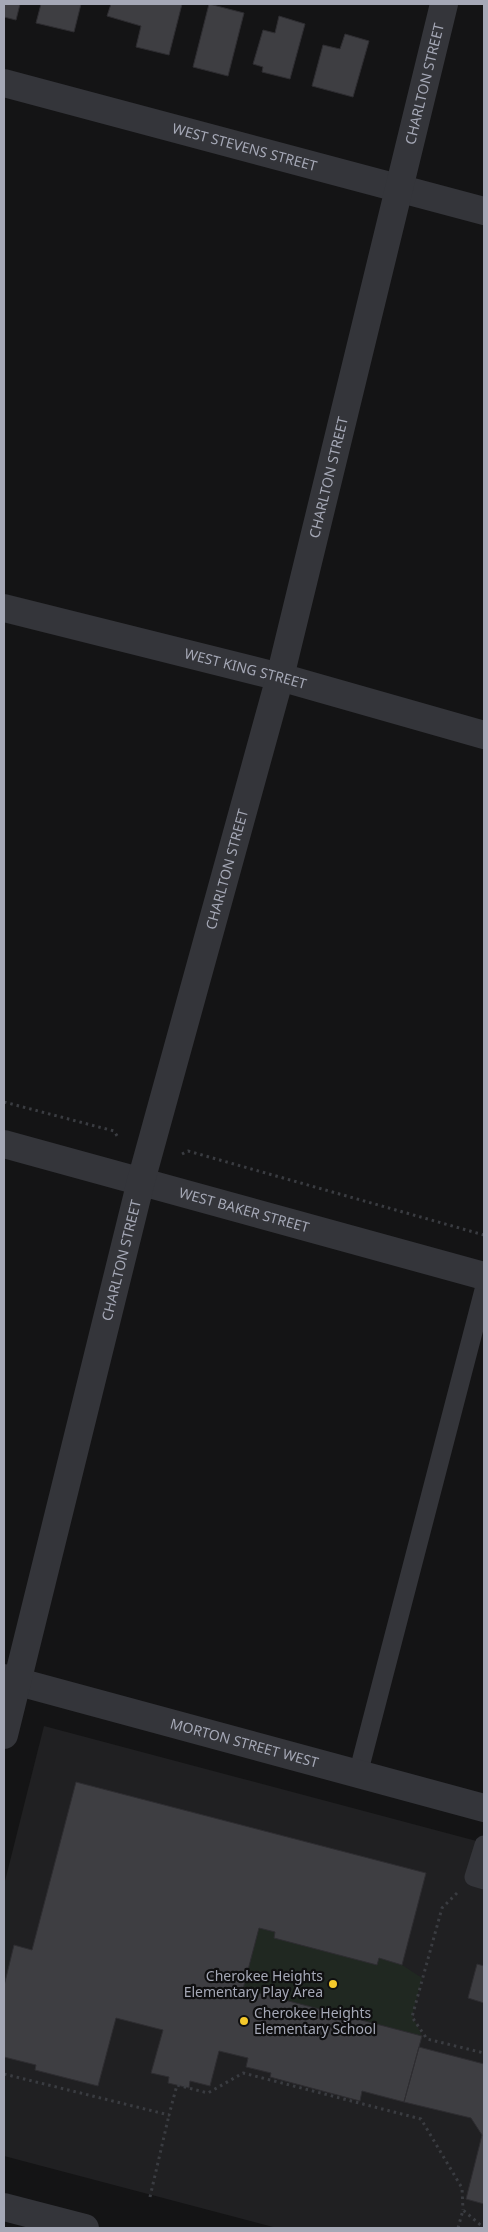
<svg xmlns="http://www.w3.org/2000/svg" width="488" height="2232" font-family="'Noto Sans',sans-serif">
<rect width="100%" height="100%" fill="#141415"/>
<path fill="#202022" d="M44,1726L484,1843V2228H277L4,2156V1885Z"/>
<path fill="#202821" d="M259,1928L275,1932L274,1938L377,1965L379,1958L402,1965L422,1978L412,2016L422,2036L243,1989Z"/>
<path fill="#3e3e42" stroke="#2e2d31" d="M4,4H20L16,20L4,17Z
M41,4H81L74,32L36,23Z
M111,4H182L169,55L136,47L141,26L107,16Z
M209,4L244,13L228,76L193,67Z
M279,16L305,24L290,79L262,72L263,67L253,64L263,30L275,33Z
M345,34L369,41L353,97L312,86L323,45L340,49Z
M76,1782L426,1873L402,1965L379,1958L377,1965L274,1938L275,1932L259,1928L243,1989L422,2036L404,2102L362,2091L360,2101L270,2077L271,2073L246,2067L248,2058L219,2051L210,2086L190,2081L189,2088L168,2083L169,2077L151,2073L163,2030L116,2018L98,2086L35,2070L36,2065L4,2057V1986L14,1945L32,1950Z
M477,1964L484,1966V2003L468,1998Z
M419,2047L484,2064V2204L466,2199L482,2135L471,2118L404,2102Z"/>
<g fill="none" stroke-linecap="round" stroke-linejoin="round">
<path stroke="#3a3c41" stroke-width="3" stroke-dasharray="2.5 4" stroke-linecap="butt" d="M4,1102L114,1131L119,1139
M182,1154L188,1151L484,1235
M457,1893L442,1908L412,2017L427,2039L484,2053
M4,2074L169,2115L177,2085L208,2093L243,2073L421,2119L462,2188L463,2210
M150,2197L169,2115
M458,2228L463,2210L484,2228"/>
<path stroke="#34353a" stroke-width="19" d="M358,1774L484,1290
M484,1845L474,1877L484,1880"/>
<g stroke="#34353a" stroke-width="28">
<path id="s1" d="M4,83L484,211"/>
<path id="s2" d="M4,608L280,677L484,735"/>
<path id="s3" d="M4,1144L484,1276"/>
<path id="s4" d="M4,1678L484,1808"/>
<path id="s5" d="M4,1735L141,1181L280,677L444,4"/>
<path d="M4,2207L85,2228"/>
</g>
</g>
<g fill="#f5c92b" stroke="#0f0f10" stroke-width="2">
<circle cx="333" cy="1984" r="5"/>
<circle cx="244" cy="2021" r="5"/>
</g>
<g text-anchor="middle" stroke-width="4.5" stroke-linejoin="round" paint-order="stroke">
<g font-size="14" fill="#a5a8b6" stroke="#0f0f10">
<text dy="5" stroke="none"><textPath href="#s5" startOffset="1704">CHARLTON STREET</textPath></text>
<text dy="5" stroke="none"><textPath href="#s1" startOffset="249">WEST STEVENS STREET</textPath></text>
<text dy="5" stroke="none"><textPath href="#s5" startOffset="1299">CHARLTON STREET</textPath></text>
<text dy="5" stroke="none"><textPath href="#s2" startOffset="249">WEST KING STREET</textPath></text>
<text dy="5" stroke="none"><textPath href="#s5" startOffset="894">CHARLTON STREET</textPath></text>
<text dy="5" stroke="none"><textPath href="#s3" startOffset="249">WEST BAKER STREET</textPath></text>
<text dy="5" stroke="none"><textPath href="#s5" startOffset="489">CHARLTON STREET</textPath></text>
<text dy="5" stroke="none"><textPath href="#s4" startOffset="249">MORTON STREET WEST</textPath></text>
</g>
<g font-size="14" fill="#a5a8b6" stroke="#0f0f10" text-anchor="end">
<text x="323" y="1981">Cherokee Heights<tspan x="323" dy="16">Elementary Play Area</tspan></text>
<text x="254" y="2018" text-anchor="start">Cherokee Heights<tspan x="254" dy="16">Elementary School</tspan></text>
</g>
</g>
<rect width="488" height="2232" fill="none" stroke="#a5a8b6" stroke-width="10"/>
</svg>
